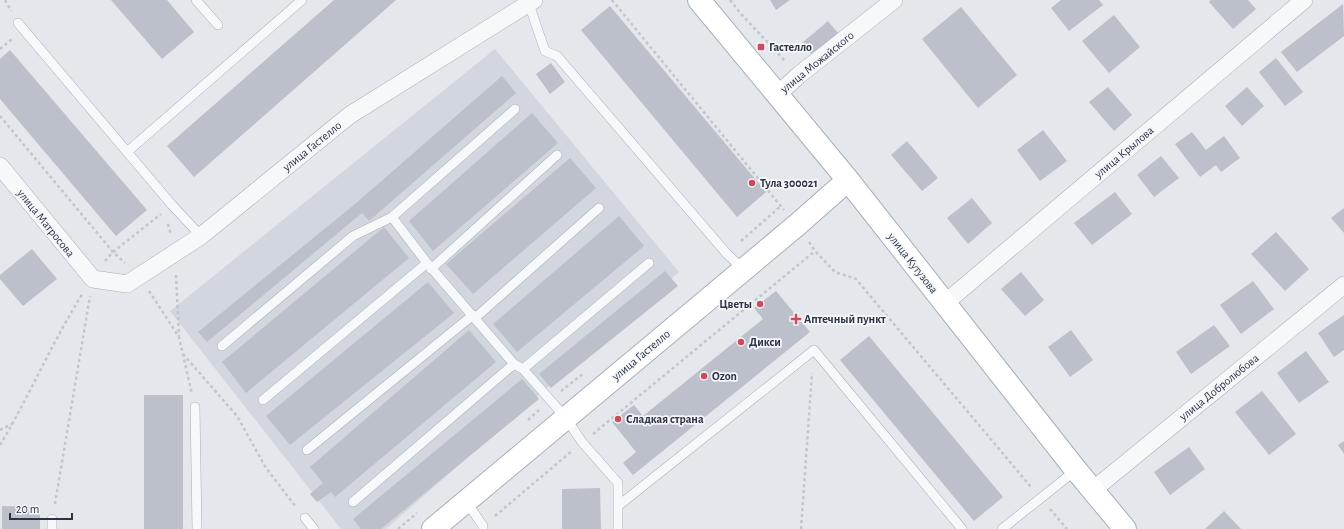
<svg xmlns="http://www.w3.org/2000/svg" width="1344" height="529" font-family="'Alegreya Sans',sans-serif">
<rect width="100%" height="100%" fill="#e4e7ec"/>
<path fill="#d2d6de" d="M495,49L679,272L386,529H341L170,311Z"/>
<path fill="#bbc0ca" d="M111,0H167L194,32L162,59Z
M334,0H396L194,177L167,146Z
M770,0H790L776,10Z
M1061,0H1099L1103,5L1069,31L1051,8Z
M1211,0H1248L1256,9L1233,29L1209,2Z
M1343,4L1344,36L1297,72L1281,52Z
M610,6L766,192L737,217L581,30Z
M961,7L1017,75L978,108L922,39Z
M1114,15L1140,47L1109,73L1082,41Z
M828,21L838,33L812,55L802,43Z
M10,50L147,210L116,236L0,99V59Z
M1276,58L1303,92L1285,106L1259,72Z
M551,63L565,82L550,94L536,74Z
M502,76L516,93L369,221L362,213L207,342L198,332L355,204Z
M1108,87L1132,115L1114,131L1089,102Z
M1247,87L1264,106L1242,126L1225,106Z
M532,113L558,143L433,251L409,221Z
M1043,130L1067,161L1040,181L1017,150Z
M1192,132L1206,150L1224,136L1240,158L1221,172L1216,165L1200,177L1175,144Z
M907,141L938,178L922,191L891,155Z
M1161,156L1179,178L1154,197L1137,175Z
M570,158L596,188L473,294L446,264Z
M1115,192L1132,214L1092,245L1074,223Z
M972,198L992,223L968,244L947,218Z
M1344,208V233L1331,218Z
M619,216L644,246L517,352L493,324Z
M384,227L409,258L246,393L222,362Z
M1276,232L1309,269L1285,291L1251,254Z
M32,249L57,279L23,306L0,279V275Z
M665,271L678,286L551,388L539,374Z
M1021,272L1044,300L1025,316L1001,289Z
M1253,281L1274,309L1241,334L1220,305Z
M428,282L454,313L290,445L266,416Z
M776,291L810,332L633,475L623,463L636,452L612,422L634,405L643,416L763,319L754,308Z
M1344,315V350L1334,357L1318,333Z
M1214,325L1230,346L1191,374L1176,352Z
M469,330L496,362L335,497L331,492L317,502L310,494L323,483L310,467Z
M1071,330L1093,360L1070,377L1048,347Z
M869,336L1003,497L974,521L840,360Z
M1306,351L1329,382L1299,403L1277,373Z
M522,379L539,399L381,529H361L353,519Z
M1262,391L1296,434L1269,455L1235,412Z
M144,395H183V529H144Z
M1344,441V454L1338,445Z
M1189,447L1205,469L1170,495L1154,472Z
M600,488L601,529H562V489Z
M2,506L40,507V529H2Z
M1224,511L1241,529H1205Z"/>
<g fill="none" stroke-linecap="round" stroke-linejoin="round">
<g stroke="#a9aeb7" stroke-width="10">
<path id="lane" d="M196,0L218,25
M526,1L529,4L545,51L557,56L727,254L744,270
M18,23L172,205L201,236
M127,152L302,0
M392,217L427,263L514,364L523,369L566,418L582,442L618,483V529
M431,269L557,155
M475,318L599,208
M222,346L353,236L392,217L515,109
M523,369L649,263
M263,400L427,263
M195,407L197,529
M307,450L473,315
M466,501L483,526V529
M353,502L514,364
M618,506L814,350L962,529
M305,518L314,529
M52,519V529
M1002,529L1076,470"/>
</g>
<g stroke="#a9aeb7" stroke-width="18">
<path id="street" d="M777,95L799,75L894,0
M0,166L93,279L127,284L201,236L350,115L534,0
M945,303L1304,0
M1093,490L1344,285"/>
</g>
<g stroke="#a9aeb7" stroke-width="24">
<path id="secondary" d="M699,0L848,180L1076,470L1125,529
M433,529L797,225L848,180"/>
</g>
<path stroke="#c2c5cb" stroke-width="2.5" stroke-dasharray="3 3" stroke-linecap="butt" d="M5,0L11,11
M612,0L784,210
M730,0L741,14L786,62
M0,49L12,39
M0,116L113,252L125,263
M168,224L171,235
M741,241L781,206
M809,242L815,251L835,272L856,279L1031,487
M105,261L113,252L161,214
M176,275L179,336
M149,291L179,337L192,394
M183,354L237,416L266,468L296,507
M561,391L584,373
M528,420L539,410
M0,430L12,424
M593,434L815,251
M0,445C30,395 52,342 83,293
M55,504L90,296
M1050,509L1067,529
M495,516L572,451
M398,529L417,513
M801,529L812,373"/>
<use href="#lane" stroke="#f7f8fa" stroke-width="9"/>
<use href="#street" stroke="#f7f8fa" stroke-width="17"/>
<use href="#secondary" stroke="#fff" stroke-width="22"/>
</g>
<g fill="#d1495b" stroke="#f4f6f9" stroke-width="1.5">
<rect x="757" y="43" width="8" height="8" rx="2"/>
<circle cx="752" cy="183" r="4"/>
<circle cx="760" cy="304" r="4"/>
<path d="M794 313h4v4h4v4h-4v4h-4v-4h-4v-4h4z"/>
<circle cx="741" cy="342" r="4"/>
<circle cx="704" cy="376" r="4"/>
<circle cx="618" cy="419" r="4"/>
</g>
<g text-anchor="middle" stroke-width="3.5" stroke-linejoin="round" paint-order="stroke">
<g font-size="12" font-weight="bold" fill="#2b3445" stroke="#f4f6f9" text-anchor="start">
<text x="769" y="51">Гастелло</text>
<text x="760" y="187">Тула 300021</text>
<text x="752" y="308" text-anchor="end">Цветы</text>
<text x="804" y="323">Аптечный пункт</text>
<text x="749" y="346">Дикси</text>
<text x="712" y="380">Ozon</text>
<text x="626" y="423">Сладкая страна</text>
</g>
<g font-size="12" fill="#2b3445" stroke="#f4f6f9">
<text transform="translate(817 62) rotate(-39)" y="4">улица Можайского</text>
<text transform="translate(312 146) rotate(-39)" y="4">улица Гастелло</text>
<text transform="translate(1124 152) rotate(-40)" y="4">улица Крылова</text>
<text transform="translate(46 223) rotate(51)" y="4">улица Матросова</text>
<text transform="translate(913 263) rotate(52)" y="4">улица Кутузова</text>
<text transform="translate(641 355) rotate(-40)" y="4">улица Гастелло</text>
<text transform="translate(1219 387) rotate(-39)" y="4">улица Добролюбова</text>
</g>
</g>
<path d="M10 513v6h62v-6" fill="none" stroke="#2b3445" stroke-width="2"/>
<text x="16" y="513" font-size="12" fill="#2b3445" stroke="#f4f6f9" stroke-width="3" paint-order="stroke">20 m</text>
</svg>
